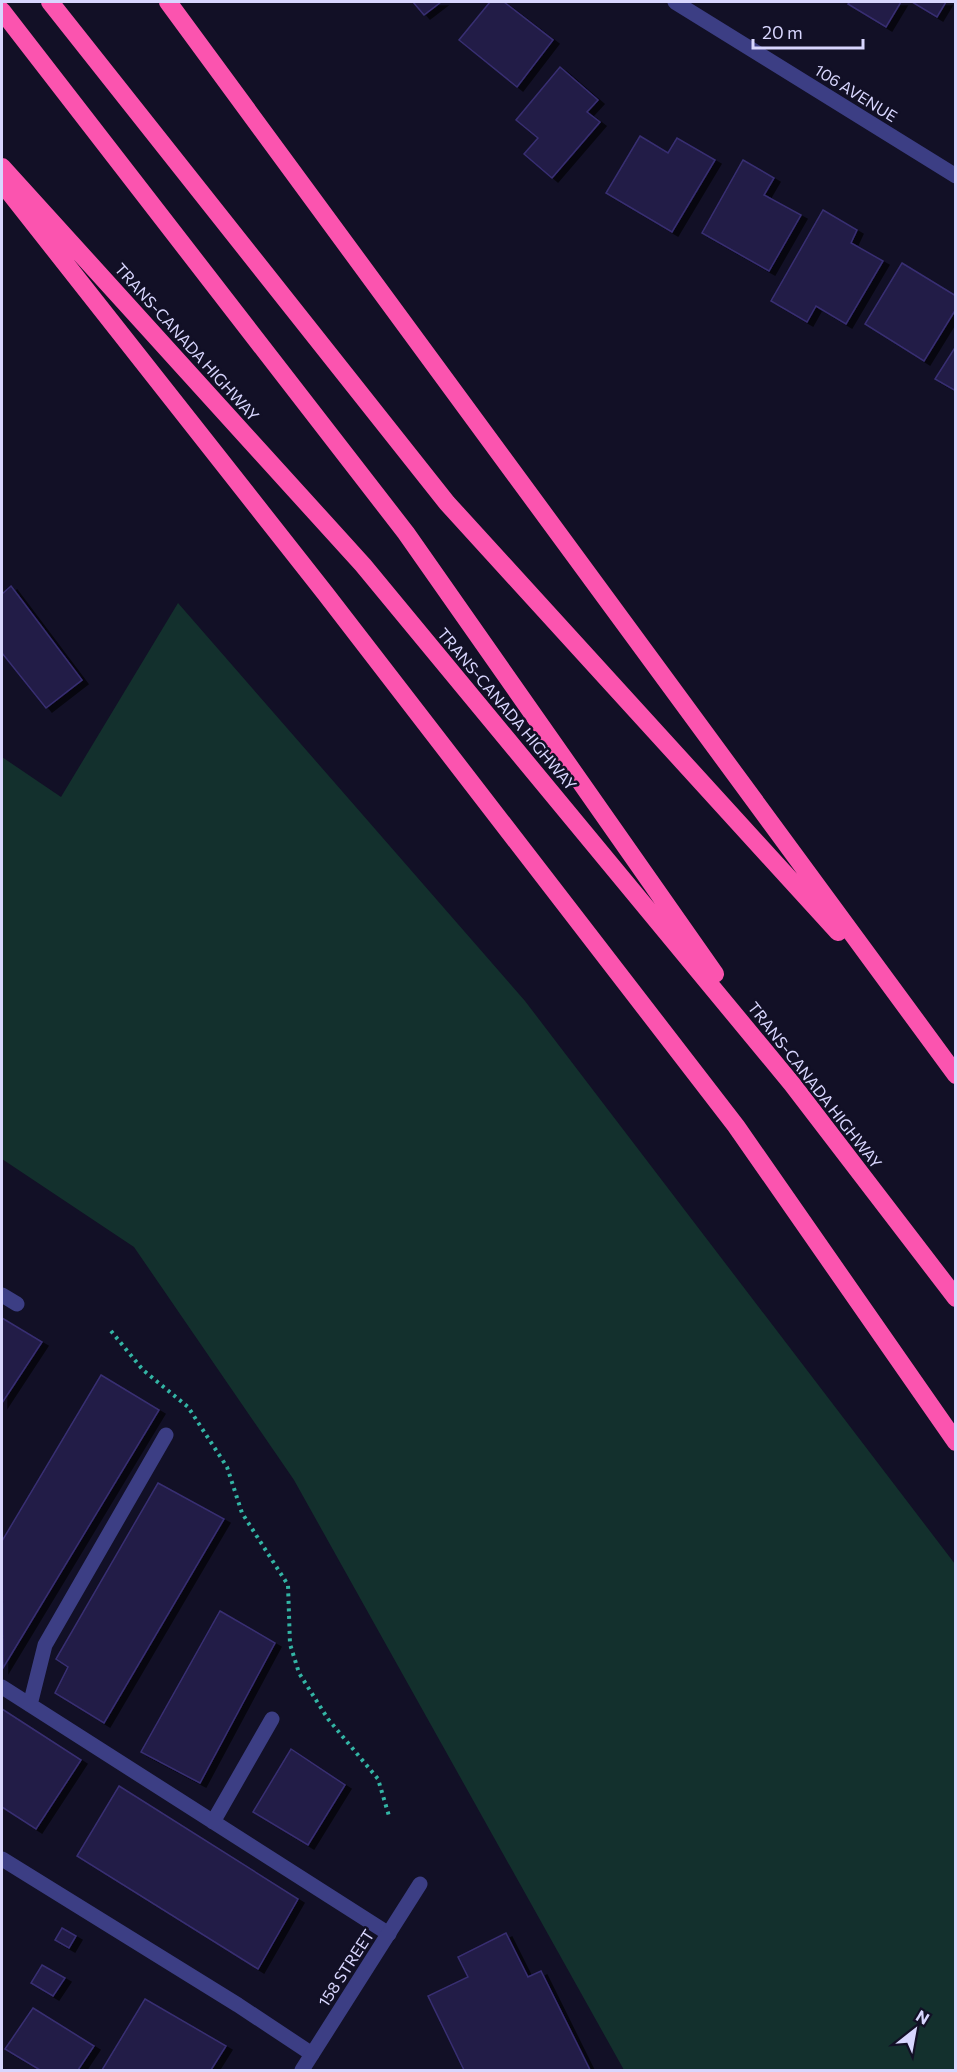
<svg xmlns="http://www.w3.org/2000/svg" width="957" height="2072" font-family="Commissioner,sans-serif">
<defs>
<filter id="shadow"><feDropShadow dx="6" dy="4" stdDeviation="0" flood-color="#0009"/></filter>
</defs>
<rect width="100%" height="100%" fill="#121026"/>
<path fill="#13302d" d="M178,603L525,1001L955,1564V2070H624L294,1480L134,1247L2,1159V757L61,797Z"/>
<path fill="#221c47" stroke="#382f72" stroke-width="1.5" filter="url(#shadow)" d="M413,2H441L424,15Z
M490,2H504L553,40L517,87L459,40Z
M850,2H901L886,27L848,4Z
M912,2H946L937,17Z
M560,67L598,100L587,112L600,122L552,178L524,154L538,138L516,120Z
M640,136L668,153L677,138L715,160L672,232L606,193Z
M743,160L774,178L764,195L801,215L769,271L702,233Z
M823,210L857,230L851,243L883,261L846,324L816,306L807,322L771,301Z
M902,263L956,296V309L924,361L865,324Z
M956,346V391L935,379Z
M11,586L82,680L46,708L2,653V594Z
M2,1318L42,1342L2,1403Z
M101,1375L159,1410L3,1668L2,1541Z
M158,1483L224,1519L104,1723L55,1693L68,1667L56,1659Z
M220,1611L275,1643L200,1783L141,1752Z
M2,1709L81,1760L36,1829L2,1807Z
M291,1749L345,1785L308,1845L253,1812Z
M119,1786L298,1899L258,1969L77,1856Z
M62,1928L76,1936L69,1948L55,1940Z
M506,1933L528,1977L541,1971L590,2070H464L428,1996L468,1977L458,1957Z
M42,1965L65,1978L53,1996L31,1983Z
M145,1999L226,2046L211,2070H102Z
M33,2008L94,2046L78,2070H40L5,2049Z"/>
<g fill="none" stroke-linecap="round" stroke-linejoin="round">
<path stroke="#33b5a5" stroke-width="4" stroke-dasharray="3 4.5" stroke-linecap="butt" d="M111,1331L143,1370L188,1407L227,1467L242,1513L288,1585L290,1644L299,1673L328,1719L378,1779L389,1816"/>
<path stroke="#3c3e84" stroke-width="15" d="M2,1295L17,1304
M2,1687L389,1934
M30,1705L45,1645L166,1435
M213,1822L272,1719
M2,1859L238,2005L312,2054"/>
<path stroke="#3c3e84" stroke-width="15" d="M675,2L956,176
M302,2070L420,1884"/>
<path stroke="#fb54af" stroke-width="18" d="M50,2L447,503L838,932
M168,2L956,1075
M2,11L406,533L715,974
M2,167L363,565L792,1084L956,1298
M2,183L325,593L736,1126L956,1442"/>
</g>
<g text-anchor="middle" stroke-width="5" stroke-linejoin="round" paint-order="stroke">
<g font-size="16" fill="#d8d6fe" stroke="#121026">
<text transform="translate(856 93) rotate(32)" y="6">106 AVENUE</text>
<text transform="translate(187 342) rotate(48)" y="6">TRANS-CANADA HIGHWAY</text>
<text transform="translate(507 709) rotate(50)" y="6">TRANS-CANADA HIGHWAY</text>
<text transform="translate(815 1085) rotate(52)" y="6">TRANS-CANADA HIGHWAY</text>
<text transform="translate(346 1968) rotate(-57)" y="6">158 STREET</text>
</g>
</g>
<rect width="957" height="2072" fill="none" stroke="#d8d6fe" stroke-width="6"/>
<g transform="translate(915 2030) rotate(31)" stroke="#121026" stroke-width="4.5" paint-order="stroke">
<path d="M0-4.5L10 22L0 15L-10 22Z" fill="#d8d6fe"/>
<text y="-9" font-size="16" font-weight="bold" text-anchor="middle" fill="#d8d6fe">N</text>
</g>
<path d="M753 39v9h110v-9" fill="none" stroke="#d8d6fe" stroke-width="3"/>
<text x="762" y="39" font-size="18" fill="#d8d6fe" stroke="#121026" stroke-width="4.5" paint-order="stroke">20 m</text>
</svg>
